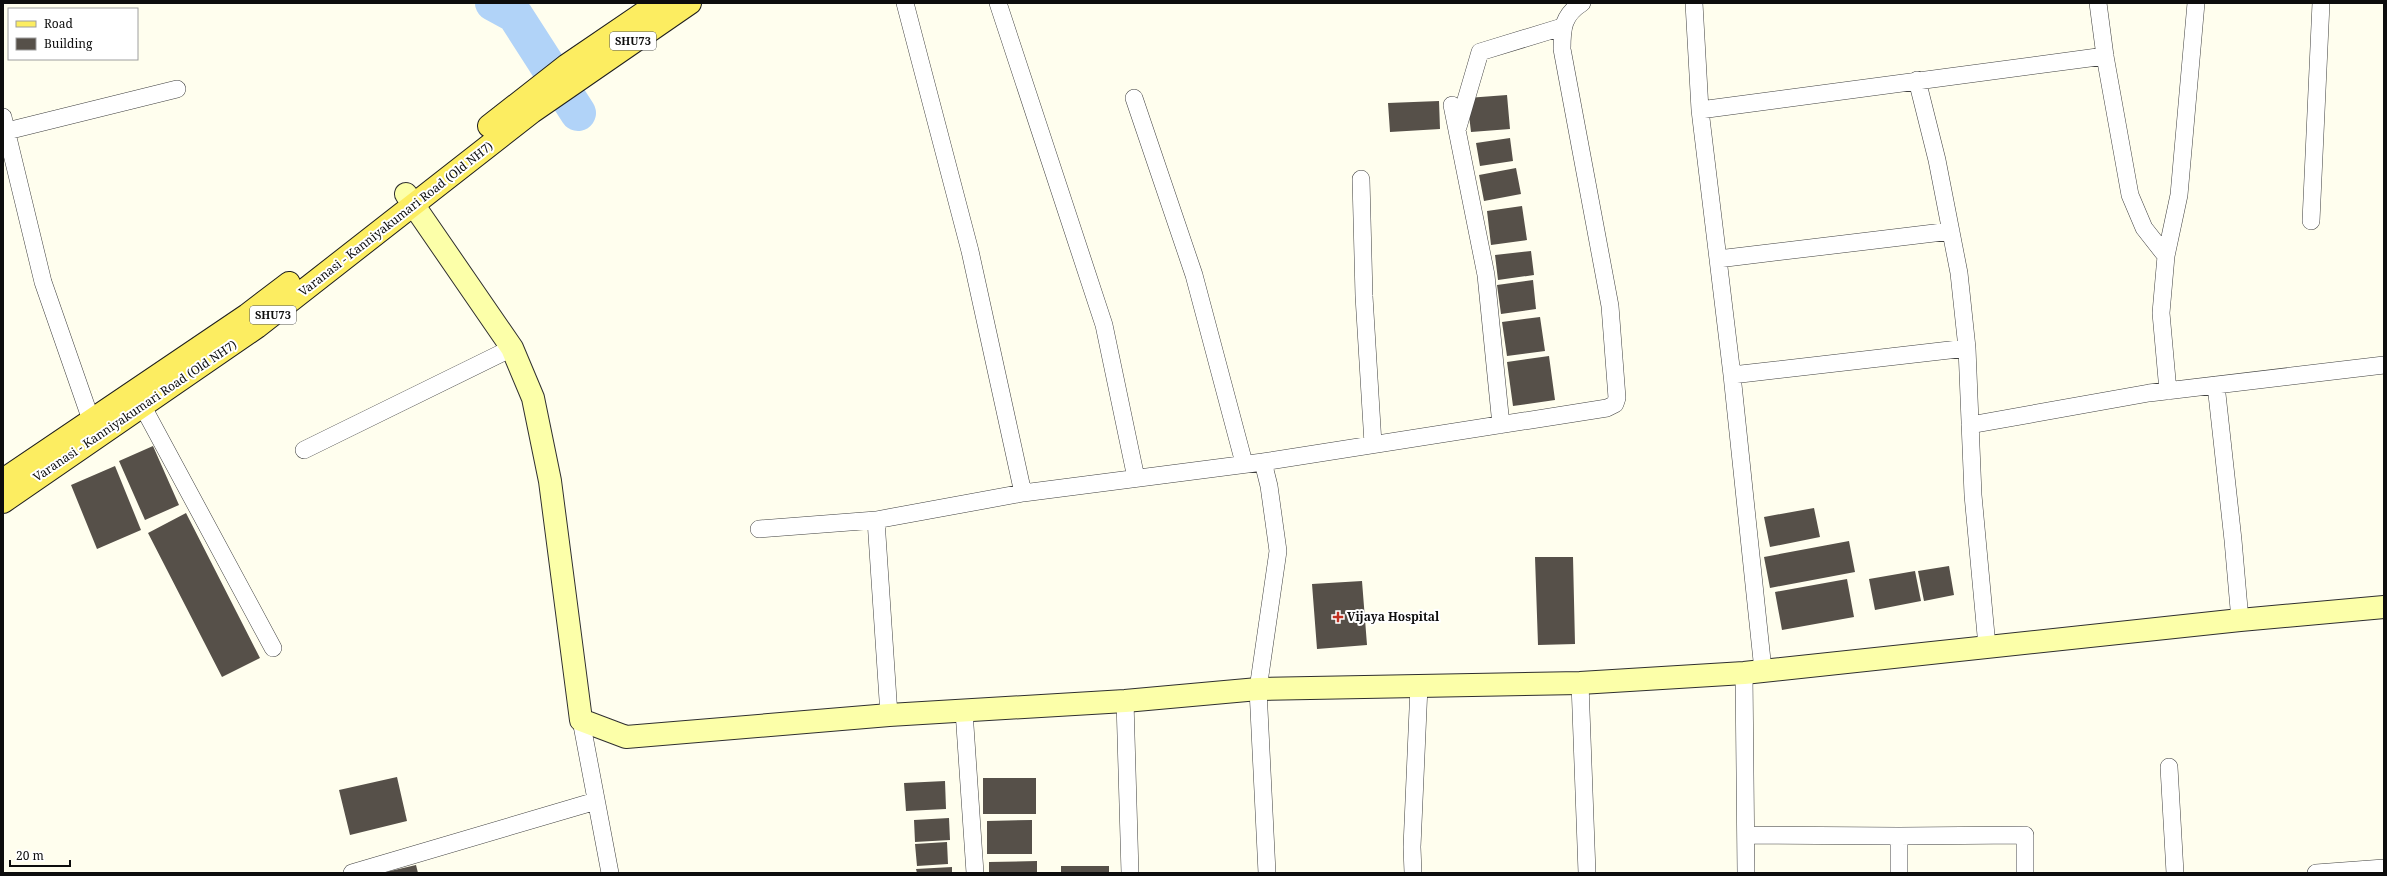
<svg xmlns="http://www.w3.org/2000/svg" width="2387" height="876" font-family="'Noto Serif',serif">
<rect width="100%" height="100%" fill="#fffeee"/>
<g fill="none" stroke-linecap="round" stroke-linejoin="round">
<path stroke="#b1d3f8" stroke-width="36" d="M493,3L515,15L578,113"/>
</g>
<path fill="#565049" d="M1507,95L1510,129L1471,132L1467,98Z
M1439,101L1440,129L1390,132L1388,103Z
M1510,138L1513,161L1480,166L1476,143Z
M1516,168L1521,194L1484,201L1479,175Z
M1522,206L1527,240L1491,245L1487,211Z
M1531,251L1534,275L1498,280L1495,255Z
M1533,280L1536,309L1501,314L1497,285Z
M1540,317L1545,351L1507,356L1502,322Z
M1549,356L1555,400L1513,406L1507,362Z
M153,446L179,505L145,520L119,461Z
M115,466L141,530L97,549L71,485Z
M1814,508L1820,537L1770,547L1764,517Z
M186,513L260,658L222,677L148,533Z
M1849,541L1855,572L1770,588L1764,557Z
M1535,557H1573L1575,644L1538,645Z
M1949,566L1954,595L1924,601L1918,571Z
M1915,571L1921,601L1875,610L1869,579Z
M1847,579L1854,617L1782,630L1775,592Z
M1362,581L1367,645L1317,649L1312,584Z
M397,777L407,821L350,835L339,790Z
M983,778H1036V814H983Z
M945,781L946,809L906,811L904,783Z
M949,818L950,840L915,842L914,820Z
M1032,820V854H987V821Z
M947,842L948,864L917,866L915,844Z
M1037,861V873H989V862Z
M416,865L418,873H386V872Z
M1061,866H1109V873H1061Z
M952,867V873H917L916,869Z"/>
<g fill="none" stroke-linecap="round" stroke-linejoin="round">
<g stroke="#404040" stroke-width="18">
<path id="street" d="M905,3L970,251L1023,493
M998,3L1104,325L1136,478
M1694,3L1700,110L1732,375L1763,670
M2098,3L2105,56L2130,195L2144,228L2166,256
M1917,80L1937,160L1959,273L1967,348L1973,495L1987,646
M1134,98L1194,275L1244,463
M1452,105L1486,275L1501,425
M1700,110L2105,56
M3,117L43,282L91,420
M1458,127L1480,52L1562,27
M3,132L177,89
M1361,179L1364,296L1373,444
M2311,221L2321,3
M1718,259L1951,231
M1732,375L1967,348
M2216,385L2233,540L2240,620
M2168,391L2161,313L2166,256L2179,195L2196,3
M143,407L273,648
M1970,425L2149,393L2384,365
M304,450L512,348
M1263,462L1269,486L1278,551L1258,689L1267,873
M759,529L876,520
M1744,673L1746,873
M1580,683L1587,873
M1125,701L1130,873
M964,711L975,873
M889,715L876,520L1023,493L1263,462L1607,408L1615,404L1617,398L1610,306L1562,49C1562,28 1563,15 1582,3
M581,720L610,873
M2169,767L2175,873
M1746,835L1899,836
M352,873L596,801
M1413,873L1412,847L1419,686
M1899,873V836L2025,835V873
M2316,873L2384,868"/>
</g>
<g stroke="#2f2f2f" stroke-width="24">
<path id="secondary" d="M406,194L512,348L533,398L550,481L581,720L626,737L889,715L1125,701L1258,689L1580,683L1744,673L2240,620L2384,607"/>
</g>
<g stroke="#1e1e1e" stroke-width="24">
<path id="primary" d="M489,126L567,65L658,3
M3,480L247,315L289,283
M3,502L257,327L532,112L690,3"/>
</g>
<use href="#street" stroke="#fff" stroke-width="17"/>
<use href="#secondary" stroke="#fcffa9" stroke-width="22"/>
<use href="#primary" stroke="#fced61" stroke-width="22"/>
</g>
<path fill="#c13121" stroke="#fff" stroke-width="1.5" d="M1336 611h4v4h4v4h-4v4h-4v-4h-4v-4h4z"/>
<g text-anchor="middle" stroke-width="4" stroke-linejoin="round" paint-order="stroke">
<g fill="#fff" stroke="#565656" stroke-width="1">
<rect x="610" y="32" width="46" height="18" rx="3"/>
<rect x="250" y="306" width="46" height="18" rx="3"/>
</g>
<g font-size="11" font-weight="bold" fill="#0d0d0d">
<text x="633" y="45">SHU73</text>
<text x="273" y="319">SHU73</text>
</g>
<g font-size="12" fill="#0d0d0d" stroke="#fff">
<text transform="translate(396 219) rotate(-38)" y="4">Varanasi - Kanniyakumari Road (Old NH7)</text>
<text transform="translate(135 411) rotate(-34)" y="4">Varanasi - Kanniyakumari Road (Old NH7)</text>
</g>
<g font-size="12" font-weight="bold" fill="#0d0d0d" stroke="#fff" text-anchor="start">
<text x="1347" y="621">Vijaya Hospital</text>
</g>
</g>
<rect width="2387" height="876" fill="none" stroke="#0d0d0d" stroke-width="8"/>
<rect x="8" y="8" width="130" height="52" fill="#ffffff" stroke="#9e9e9e"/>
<rect x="16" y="21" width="20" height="6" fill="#fced61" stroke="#9e9e9e"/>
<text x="44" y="28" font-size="12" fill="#0d0d0d">Road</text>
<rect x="16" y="38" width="20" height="12" fill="#565049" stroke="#9e9e9e"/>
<text x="44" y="48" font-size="12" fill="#0d0d0d">Building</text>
<path d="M10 860v6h60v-6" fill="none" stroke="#0d0d0d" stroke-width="2"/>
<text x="16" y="860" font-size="12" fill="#0d0d0d" stroke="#ffffff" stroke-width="3" paint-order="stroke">20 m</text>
</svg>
